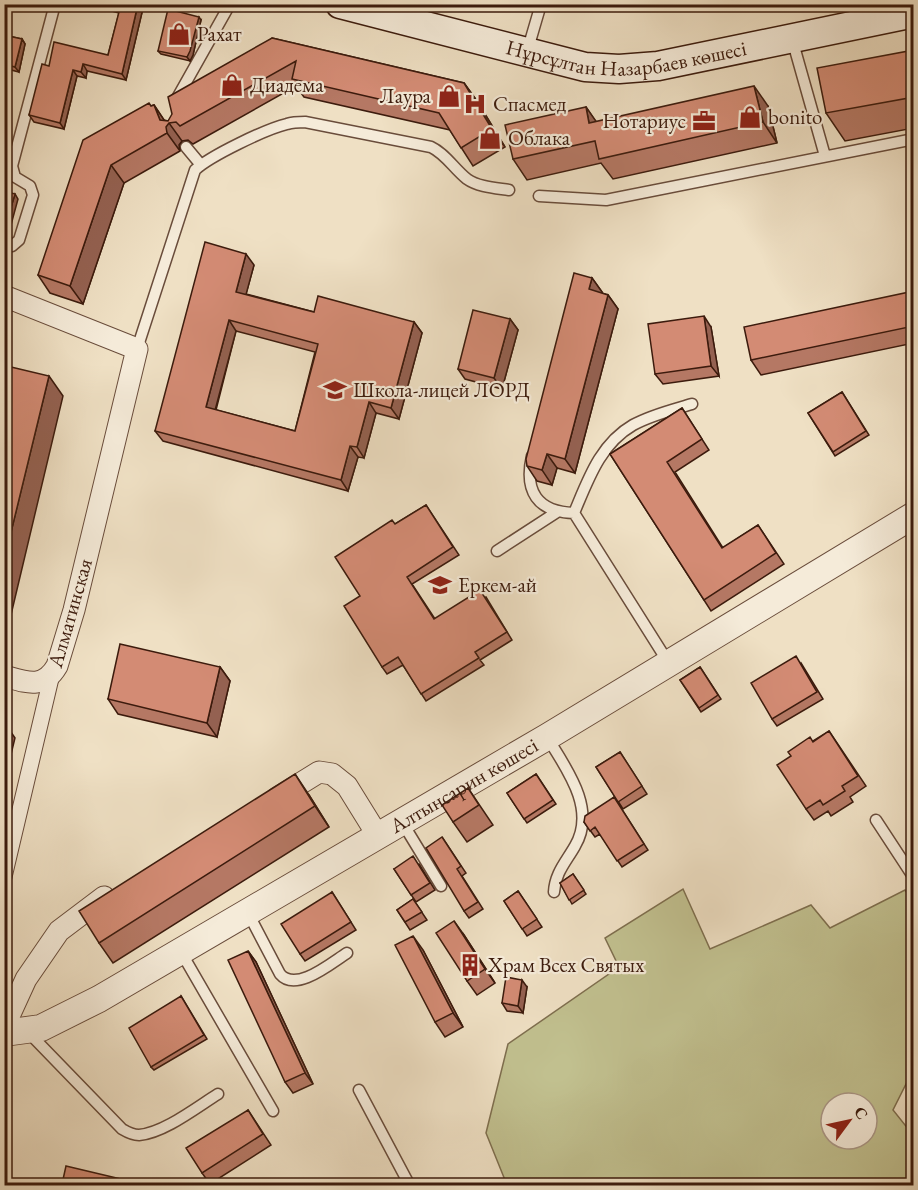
<svg xmlns="http://www.w3.org/2000/svg" width="918" height="1190" font-family="'EB Garamond',serif">
<rect width="100%" height="100%" fill="#efe0c4"/>
<filter id="stains"><feTurbulence type="fractalNoise" baseFrequency=".00333" numOctaves="4"/><feColorMatrix values="0 0 0 0 .2 0 0 0 0 .09 0 0 0 0 .02 0 0 0 .5 -.17"/></filter>
<radialGradient id="worn" r=".72"><stop offset=".6" stop-color="#630" stop-opacity="0"/><stop offset="1" stop-color="#630" stop-opacity=".3"/></radialGradient>
<path fill="#c1c08f" stroke="#7e6e4e" stroke-width="1.5" fill-rule="evenodd" d="M683,889L710,949L811,905L830,928L905,890L914,903L913,1070L893,1110L913,1135V1185H507L486,1133L508,1044L619,967L605,938ZM831,1103H867V1139H831Z"/>
<g fill="none" stroke-linecap="round" stroke-linejoin="round">
<g stroke="#694c3b" stroke-width="13">
<path id="service" d="M792,39L825,156
M527,52L541,4
M176,100L230,4
M186,147L201,165
M539,196L606,200L914,139
M4,247L12,246L19,240L33,195L30,186L15,177L12,166L55,4
M137,349L195,170C210,156 266,129 287,124C293,122 299,122 305,122L431,147C446,154 454,169 467,179C478,187 496,188 509,190
M532,456C524,491 537,512 574,513
M497,551L557,512
M668,662L574,513C588,480 600,444 633,425C651,415 672,410 692,404
M547,737C566,768 597,809 575,846C566,862 555,873 554,892
M876,820L914,878
M402,822L441,886
M248,913L280,974C296,993 331,963 347,953
M181,952L273,1111
M28,1032L122,1129C127,1132 132,1135 139,1135C164,1133 197,1107 218,1094
M359,1090L410,1186"/>
</g>
<g stroke="#694c3b" stroke-width="17">
<path id="pedestrian" d="M4,877L52,674"/>
</g>
<g stroke="#694c3b" stroke-width="23">
<path id="minor" d="M4,296L137,349L74,610L57,666C43,690 26,682 4,676
M277,798L319,772L332,774L347,786L378,836
M4,1027L26,979L59,931L104,897"/>
</g>
<g stroke="#694c3b" stroke-width="28">
<g id="tertiary">
<path id="s1" d="M4,1033L41,1028L99,999L547,737L914,515"/>
</g>
</g>
<g stroke="#3c1b0d" stroke-width="31">
<g id="secondary">
<path id="s2" d="M340,4L585,67L619,69L658,66L914,13"/>
</g>
</g>
<use href="#service" stroke="#f5ebd9" stroke-width="10"/>
<use href="#pedestrian" stroke="#f5ebd9" stroke-width="15"/>
<use href="#minor" stroke="#f5ebd9" stroke-width="21"/>
<use href="#tertiary" stroke="#f5ebd9" stroke-width="26"/>
<use href="#secondary" stroke="#f5ebd9" stroke-width="28"/>
</g>
<path fill="#b57864" stroke="#3c1b0d" stroke-width="1.5" fill-rule="evenodd" d="M87,4H144L126,80L87,71L86,78L77,76L64,129L34,122L29,115L49,66L108,55L119,13Z
M201,20L193,55L190,61L161,54L158,51Z
M4,35L22,39L25,44L19,72L11,70L4,96Z
M272,38L464,83L477,101L505,147L473,166L450,130L304,97L296,86L193,144L188,140L182,141L179,145L180,151L124,183L83,304L50,293L38,275L151,106L154,105L164,120L168,121Z
M914,50V128L845,141L826,113Z
M768,106L777,143L613,179L601,163L527,180L513,159L586,107L596,122Z
M254,265L246,294L314,312L414,322L422,333L399,419L376,413L364,458L358,457L348,491L163,441L155,431ZM236,331L315,352L295,431L216,410Z
M592,278L602,292V293L608,295L618,309L575,473L557,468L552,485L537,481L527,466Z
M914,291V343L761,375L751,360Z
M510,319L518,330L502,389L465,379L458,369Z
M711,327L719,376L663,384L655,374Z
M842,392L869,435L835,456L808,413Z
M682,408L709,450L675,472L723,548L758,525L784,564L711,611L610,454Z
M426,505L459,555L412,584L435,619L486,597L512,640L480,660L484,665L426,701L403,665L387,674L382,667L360,596L395,524Z
M801,663L823,699L777,726L772,719Z
M220,667L230,681L217,737L118,714L108,699Z
M700,667L721,699L701,712L680,680Z
M829,731L866,786L850,797L853,802L831,816L828,811L814,820L806,809L813,741Z
M620,752L647,794L623,809L596,767Z
M536,774L556,804L527,823L507,793Z
M468,788L493,825L467,842L453,822Z
M309,795L329,827L113,963L99,943Z
M614,797L648,850L622,867L600,834L595,837L584,822Z
M442,837L466,873L462,876L483,909L469,918L464,911Z
M419,864L435,890L416,902L394,869Z
M573,874L586,894L572,904L560,883Z
M518,891L542,927L527,936L504,901Z
M332,892L356,930L305,961L300,954Z
M413,899L427,920L410,930L397,910Z
M464,935L495,983L477,995L467,981Z
M423,950L463,1027L445,1037L435,1022Z
M248,951L256,962L313,1084L293,1093L285,1082Z
M527,987L523,1013L507,1011L502,1003Z
M181,996L207,1039L154,1070L151,1067Z
M248,1110L271,1145L210,1184L202,1173Z"/>
<path fill="#946151" stroke="#3c1b0d" stroke-width="1.5" d="M138,4H144L126,80L122,74Z
M199,17L201,20L193,55L190,61L187,57Z
M22,39L25,44L19,72L15,67Z
M83,64L87,71L86,78L81,72Z
M7,65L11,70L4,96V75Z
M73,70L77,76L64,129L60,123Z
M464,83L477,101L505,147L492,129Z
M754,86L768,106L777,143L763,122Z
M154,105L166,123H169L182,141L179,145L180,151L167,133L160,120Z
M586,107L600,127L589,123Z
M111,165L124,183L83,304L70,286Z
M15,194L18,199L8,236L4,231Z
M246,254L254,265L244,302L236,292Z
M592,278L602,292L599,304L589,289Z
M608,295L618,309L575,473L565,459Z
M704,316L711,327L719,376L711,366Z
M510,319L518,330L502,389L494,378Z
M229,320L236,331L213,418L206,407Z
M414,322L422,333L399,419L391,408Z
M49,376L63,396L5,640L4,561Z
M369,402L376,413L364,458L357,447Z
M350,446L358,457L348,491L341,480Z
M547,454L557,468L552,485L542,470Z
M220,667L230,681L217,737L207,723Z
M4,722L15,738L4,783Z
M295,774L309,795L329,827L315,806Z
M454,921L464,935L495,983L485,969Z
M413,936L423,950L463,1027L453,1013Z
M248,951L256,962L313,1084L305,1073Z
M522,980L527,987L523,1013L518,1006Z"/>
<path fill="#d38b74" stroke="#3c1b0d" stroke-width="1.5" fill-rule="evenodd" d="M107,4H138L122,74L83,64L81,72L73,70L60,123L29,115L42,64L49,66L54,42L108,55L120,8Z
M168,9L199,17L190,51L187,57L158,51Z
M4,35L22,39L15,67L7,65L4,75Z
M272,38L464,83L492,129L461,148L439,113L292,79L296,61L180,126L176,122L169,123L166,127L167,133L111,165L70,286L38,275L83,140L149,103L151,106L154,105L160,120L168,121L172,114L168,97Z
M914,50V97L826,113L817,68Z
M754,86L763,122L599,159L595,141L513,159L505,125L586,107L589,123Z
M4,191L15,194L4,230Z
M205,242L246,254L236,292L314,312L318,296L414,322L391,408L369,402L357,447L350,446L341,480L155,431ZM229,320L318,344L295,431L206,407Z
M574,273L592,278L589,289L608,295L565,459L547,454L542,470L527,466L526,459Z
M914,291V326L751,360L744,327Z
M473,310L510,319L494,378L458,369Z
M704,316L711,366L655,374L648,324Z
M11,367L49,376L4,561V393Z
M842,392L866,431L833,452L808,413Z
M682,408L702,439L667,462L722,548L758,525L776,553L704,600L610,454Z
M426,505L453,547L407,577L434,619L480,590L507,632L475,652L479,658L421,694L398,657L382,667L344,606L360,596L335,557L392,520L395,524Z
M120,644L220,667L207,723L108,699Z
M796,656L817,692L772,719L751,683Z
M700,667L718,695L699,708L680,680Z
M829,731L858,776L842,786L845,791L823,805L820,800L806,809L777,765L791,756L788,752L810,737L813,742Z
M620,752L642,786L618,802L596,767Z
M295,774L315,806L99,943L79,911Z
M536,774L553,800L524,819L507,793Z
M468,788L479,805L453,822L442,805Z
M614,797L644,844L617,861L595,827L590,831L584,822L585,816Z
M442,837L461,866L457,869L478,902L464,911L426,848Z
M413,856L430,883L411,895L394,869Z
M573,874L584,890L569,900L560,883Z
M518,891L537,919L522,929L504,901Z
M332,892L351,922L300,954L281,924Z
M413,899L422,912L405,922L397,910Z
M454,921L485,969L467,981L436,933Z
M413,936L453,1013L435,1022L395,945Z
M248,951L305,1073L285,1082L228,960Z
M506,977L522,980L518,1006L502,1003Z
M181,996L204,1035L151,1067L129,1028Z
M914,1101V1112L908,1105Z
M248,1110L263,1134L202,1173L186,1148Z
M66,1166L146,1185H68L62,1184Z"/>
<defs>
<g id="shop-bare" transform="scale(1.8)"><path d="M-5-2.5h2.3a2.7 3.5 0 0 1 5.4 0H5L5.5 6h-11ZM-1.5-2.5h3a1.5 2.3 0 0 0-3 0Z" fill="#8f2418" stroke="#f5ebd9" stroke-width="2.5" paint-order="stroke"/></g>
<g id="hospital-bare" transform="scale(1.8)"><path d="M-5-5h3v3.5h4V-5h3V5h-3V1.5h-4V5h-3Z" fill="#8f2418" stroke="#f5ebd9" stroke-width="2.5" paint-order="stroke"/></g>
<g id="office-bare" transform="scale(1.8)"><path d="M-6-3h4V-5.5h4V-3h4V5H-6ZM-1-4.5V-3h2v-1.5ZM-6 0V1H6V0Z" fill="#8f2418" stroke="#f5ebd9" stroke-width="2.5" paint-order="stroke"/></g>
<g id="school-bare" transform="scale(1.8)"><path d="M0-5L7-2L0 1L-7-2ZM-4 1L0 2.5L4 1V4Q0 6-4 4Z" fill="#8f2418" stroke="#f5ebd9" stroke-width="2.5" paint-order="stroke"/></g>
<g id="building-bare" transform="scale(1.8)"><path d="M-4-6H4V6H1V3H-1V6H-4ZM-2.5-4.3h1.7v1.8h-1.7ZM.8-4.3h1.7v1.8H.8ZM-2.5-1h1.7V.8h-1.7ZM.8-1h1.7V.8H.8Z" fill="#8f2418" stroke="#f5ebd9" stroke-width="2.5" paint-order="stroke"/></g>
</defs>
<g fill-rule="evenodd">
<use href="#shop-bare" x="179" y="34"/>
<use href="#shop-bare" x="232" y="85"/>
<use href="#shop-bare" x="449" y="96"/>
<use href="#hospital-bare" x="475" y="104"/>
<use href="#shop-bare" x="750" y="117"/>
<use href="#office-bare" x="704" y="121"/>
<use href="#shop-bare" x="490" y="138"/>
<use href="#school-bare" x="335" y="390"/>
<use href="#school-bare" x="440" y="585"/>
<use href="#building-bare" x="470" y="965"/>
</g>
<g text-anchor="middle" stroke-width="4.5" stroke-linejoin="round" paint-order="stroke">
<g font-size="21" fill="#3c1b0d" stroke="#f5ebd9" text-anchor="start">
<text x="197" y="41">Рахат</text>
<text x="250" y="92">Диадема</text>
<text x="431" y="103" text-anchor="end">Лаура</text>
<text x="493" y="111">Спасмед</text>
<text x="768" y="124">bonito</text>
<text x="686" y="128" text-anchor="end">Нотариус</text>
<text x="508" y="145">Облака</text>
<text x="353" y="397">Школа-лицей ЛОРД</text>
<text x="458" y="592">Еркем-ай</text>
<text x="488" y="972">Храм Всех Святых</text>
</g>
<g font-size="21" fill="#3c1b0d" stroke="#f5ebd9">
<text dy="7" stroke="none"><textPath href="#s2" startOffset="294">Нұрсұлтан Назарбаев көшесі</textPath></text>
<text transform="translate(70 613) rotate(-74)" y="7">Алматинская</text>
<text dy="7" stroke="none"><textPath href="#s1" startOffset="525">Алтынсарин көшесі</textPath></text>
</g>
</g>
<rect width="918" height="1190" fill="none" stroke="#efe0c4" stroke-width="24"/>
<rect x="6" y="6" width="906" height="1178" fill="none" stroke="#3c1b0d" stroke-width="3"/>
<rect x="12" y="12" width="894" height="1166" fill="none" stroke="#3c1b0d" stroke-width="1.5"/>
<g transform="translate(849 1121) rotate(57)"><circle r="28" fill="#f5ebd9" stroke="#ab9887" stroke-width="1.5"/>
<path d="M0-4.5L10 22L0 15L-10 22Z" fill="#8f2418"/>
<text y="-9" font-size="16" font-weight="bold" text-anchor="middle" fill="#3c1b0d">С</text>
</g>
<rect width="100%" height="100%" filter="url(#stains)"/>
<rect width="100%" height="100%" fill="url(#worn)"/>
</svg>
